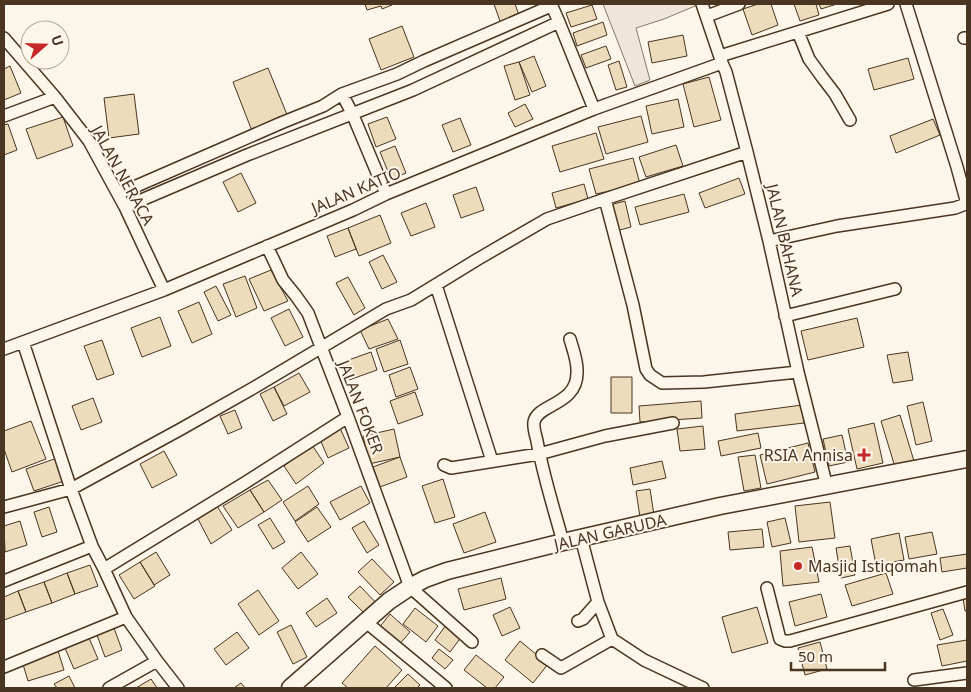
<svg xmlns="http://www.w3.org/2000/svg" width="971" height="692" font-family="'Noto Sans',sans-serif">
<rect width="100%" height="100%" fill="#fbf6e9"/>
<path fill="#ede6d9" stroke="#887966" d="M603,4H694L695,6L664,19L636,28L650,80L635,86Z"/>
<path fill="#ecdcbc" stroke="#4a3520" d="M365,4H392V5L382,9L381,6L367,10Z
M494,4H515L520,18L501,24Z
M758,4H771L778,25L752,35L743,9Z
M794,4H816L819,15L800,21Z
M819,4H837L821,9Z
M592,5L597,19L571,27L566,13Z
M603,22L607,35L577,46L573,33Z
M402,26L414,57L381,70L369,39Z
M683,35L687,56L652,63L648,42Z
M606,46L611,59L586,68L581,55Z
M534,56L546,86L532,92L519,62Z
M908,58L914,79L874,90L868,69Z
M619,61L627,87L616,90L608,65Z
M519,62L530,95L515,100L504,66Z
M10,66L21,93L4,100V69Z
M268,68L288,117L252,131L233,82Z
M709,77L721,120L694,127L683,84Z
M134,94L139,134L109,138L104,98Z
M678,99L684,127L652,134L646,106Z
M525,104L533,119L515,127L508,113Z
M641,116L648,142L606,154L598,127Z
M63,117L73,146L37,159L26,129Z
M387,117L396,139L376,147L368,124Z
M460,118L471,145L453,152L442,125Z
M933,119L940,135L896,153L890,136Z
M8,124L17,150L4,155V125Z
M596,133L604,159L560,172L552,146Z
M676,145L683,166L646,177L639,157Z
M395,146L406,173L391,179L380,152Z
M633,158L640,184L596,194L589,169Z
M241,173L256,203L238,212L223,182Z
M739,178L745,194L705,208L699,193Z
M584,184L588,199L556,208L552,193Z
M476,187L484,210L461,218L453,195Z
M684,194L689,212L640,225L635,207Z
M625,201L631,227L616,231L610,205Z
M426,203L435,227L411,236L401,213Z
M380,215L391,243L359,256L348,228Z
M348,228L356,249L335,257L327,236Z
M383,255L397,282L382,289L369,262Z
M271,270L288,301L264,311L249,279Z
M245,276L257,308L236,317L223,284Z
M348,277L365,308L354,315L336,283Z
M216,286L231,315L218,321L204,292Z
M199,302L212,334L192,343L178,311Z
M289,309L303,337L285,346L271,318Z
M160,317L171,346L142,357L131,328Z
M857,318L864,347L808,360L801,331Z
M388,319L398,339L369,349L360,330Z
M102,340L114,374L97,380L84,346Z
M400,340L408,364L384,372L376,349Z
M371,352L377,370L349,380L343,362Z
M908,352L913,380L893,383L887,355Z
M410,367L418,389L396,397L389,375Z
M299,373L310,392L284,406L274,387Z
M611,377H632V413H611Z
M274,387L287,414L273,421L260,394Z
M415,392L423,415L398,424L390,401Z
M93,398L102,422L81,430L72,406Z
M701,401L702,418L640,422L639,406Z
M923,402L932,441L916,445L907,406Z
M802,405L804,423L737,431L735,414Z
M235,410L242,428L228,434L220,416Z
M900,415L914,461L895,467L881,421Z
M31,421L46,459L12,472L4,449V431Z
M874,423L883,463L857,469L848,429Z
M703,426L705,449L680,451L677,429Z
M340,428L349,448L328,458L319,437Z
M394,429L400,457L369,464L363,436Z
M758,433L761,448L721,456L718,441Z
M842,435L848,462L829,466L823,439Z
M808,443L815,472L767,484L760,455Z
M312,445L324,463L296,484L284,466Z
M164,451L177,475L152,488L140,464Z
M755,455L761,488L744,491L738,457Z
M400,457L407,477L380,487L373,467Z
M57,458L64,481L34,491L26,469Z
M662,461L666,478L633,485L630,468Z
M443,479L455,517L435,523L422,486Z
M268,480L282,500L264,512L250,490Z
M308,486L319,504L295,521L283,502Z
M361,486L370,503L340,520L330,502Z
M650,489L654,515L640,517L636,491Z
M250,490L264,512L238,528L223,506Z
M830,502L835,538L799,542L795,506Z
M217,506L232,530L211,544L198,519Z
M49,507L57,532L42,537L34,512Z
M317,507L331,527L308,542L295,522Z
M485,512L496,542L464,553L453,524Z
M270,518L285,542L273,549L258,525Z
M785,518L791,543L772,547L767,522Z
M20,521L27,545L5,552L4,526Z
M364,521L379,545L367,553L352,528Z
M762,529L764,547L730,550L728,532Z
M932,532L937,554L909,559L905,537Z
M899,533L904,560L876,565L871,539Z
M850,546L855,575L841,578L836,548Z
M812,547L819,582L783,586L780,551Z
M156,552L170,575L154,585L140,562Z
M301,552L318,574L298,589L282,568Z
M967,554V568L942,572L940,558Z
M372,559L394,582L380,595L358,572Z
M140,562L155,586L134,599L119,575Z
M90,565L98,586L75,594L67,573Z
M67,573L75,594L52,603L44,582Z
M886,573L893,594L852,606L845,585Z
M501,578L506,599L464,610L458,589Z
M44,582L52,603L26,612L18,591Z
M360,586L378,605L367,616L348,597Z
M258,590L279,621L259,635L238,604Z
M18,591L26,612L4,620V597Z
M821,594L827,617L795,626L789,602Z
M967,597V611H965L963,598Z
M327,598L337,613L316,627L306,613Z
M510,607L520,628L502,636L493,615Z
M757,607L768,643L732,653L722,617Z
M415,608L438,626L426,642L403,624Z
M943,609L953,635L940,640L931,613Z
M390,614L410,632L398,646L378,629Z
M291,625L307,657L293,664L277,632Z
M446,625L462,636L450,652L435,640Z
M114,628L122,650L105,657L97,635Z
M237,632L249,648L226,665L214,649Z
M89,638L98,659L74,669L65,648Z
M967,640V661L942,666L937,645Z
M520,641L548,664L533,683L505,660Z
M820,642L827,669L805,675L798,648Z
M375,646L402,670L386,688H348L342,683Z
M439,649L453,660L445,669L432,658Z
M58,651L64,670L28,681L22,661Z
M476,655L504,677L495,688H487L464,670Z
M408,674L420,685L417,688H394Z
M69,676L75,688H57L54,684Z
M151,679L157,688H136Z
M241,683L245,688H234Z"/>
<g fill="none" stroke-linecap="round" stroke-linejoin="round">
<g stroke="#4a3520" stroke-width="14">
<path id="street" d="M551,4L559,22L594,109
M702,4L722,63L726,72L747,152L769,241L798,372L827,487
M707,16L739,4
M798,32L809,59L822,77L835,94L850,120
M4,38L55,97L89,141L125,207L164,290
M964,38H967
M720,56L888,4
M342,94L352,113L386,194
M4,116L55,97
M118,194L281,123L323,106L342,94L397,74L424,61L551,6
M605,199L633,305L646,369L650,375L662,383L704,382L798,372
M125,207L247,155L413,90L559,22
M769,241L837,226L955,208L963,205L966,200L957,167L906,4
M267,246L283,280L296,296L308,313L348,417L410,587L472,642
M436,285L492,461
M785,316L895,289
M23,342L71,489L92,546L104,569L126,617L157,661L178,688
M4,349L164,290L353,210L386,194L594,109L722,63
M444,465L451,468L539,454L605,436L673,423
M4,507L71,489L181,429L255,387L386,309L411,300L478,259L547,219L605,199L747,152
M581,538L598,602L612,639L644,660L703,688
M563,542C554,509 543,475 537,441C536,436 533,428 534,422C537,404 577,405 577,373C578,362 573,350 570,339
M104,569L243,484L348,417
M4,581L92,546
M767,588L780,639L785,641H790L967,592
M578,621L583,619L598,602
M366,622L446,688
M542,655L561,668L612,639
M4,667L126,617
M914,680L967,673
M109,688L157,661"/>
</g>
<g stroke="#4a3520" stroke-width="19">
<path id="secondary" d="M290,688L389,601L410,587L425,579L447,571L563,542L720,506L967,459"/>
</g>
<use href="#street" stroke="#fbf6e9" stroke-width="11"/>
<use href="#secondary" stroke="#fbf6e9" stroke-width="16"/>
</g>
<g fill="#c62828" stroke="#fbf6e9" stroke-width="2">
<path d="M861.5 447.5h5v5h5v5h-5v5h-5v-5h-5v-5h5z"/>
<circle cx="798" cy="566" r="5"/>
</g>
<g text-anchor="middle" stroke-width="4" stroke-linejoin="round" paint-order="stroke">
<g font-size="16" fill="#4a3520" stroke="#fbf6e9">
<text transform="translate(123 175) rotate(61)" y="6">JALAN NERACA</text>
<text transform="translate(356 190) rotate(-23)" y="6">JALAN KATIO</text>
<text transform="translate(785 240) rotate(77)" y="6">JALAN BAHANA</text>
<text transform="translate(361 407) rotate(69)" y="6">JALAN FOKER</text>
<text transform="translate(610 532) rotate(-13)" y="6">JALAN GARUDA</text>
</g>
<g font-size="16" fill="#4a3520" stroke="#fbf6e9" text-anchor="end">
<text x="853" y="461">RSIA Annisa</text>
<text x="808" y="572" text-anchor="start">Masjid Istiqomah</text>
</g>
</g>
<rect width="971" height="692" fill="none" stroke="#4a3520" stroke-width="10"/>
<g transform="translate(45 45) rotate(70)"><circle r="24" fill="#fbf6e9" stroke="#b4a999"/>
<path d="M0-4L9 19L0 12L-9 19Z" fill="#c62828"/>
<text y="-8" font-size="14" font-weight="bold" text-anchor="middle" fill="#4a3520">U</text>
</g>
<path d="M791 662v8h94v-8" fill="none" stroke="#4a3520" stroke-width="2.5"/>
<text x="798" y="662" font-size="15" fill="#4a3520" stroke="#fbf6e9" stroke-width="4" paint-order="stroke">50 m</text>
</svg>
